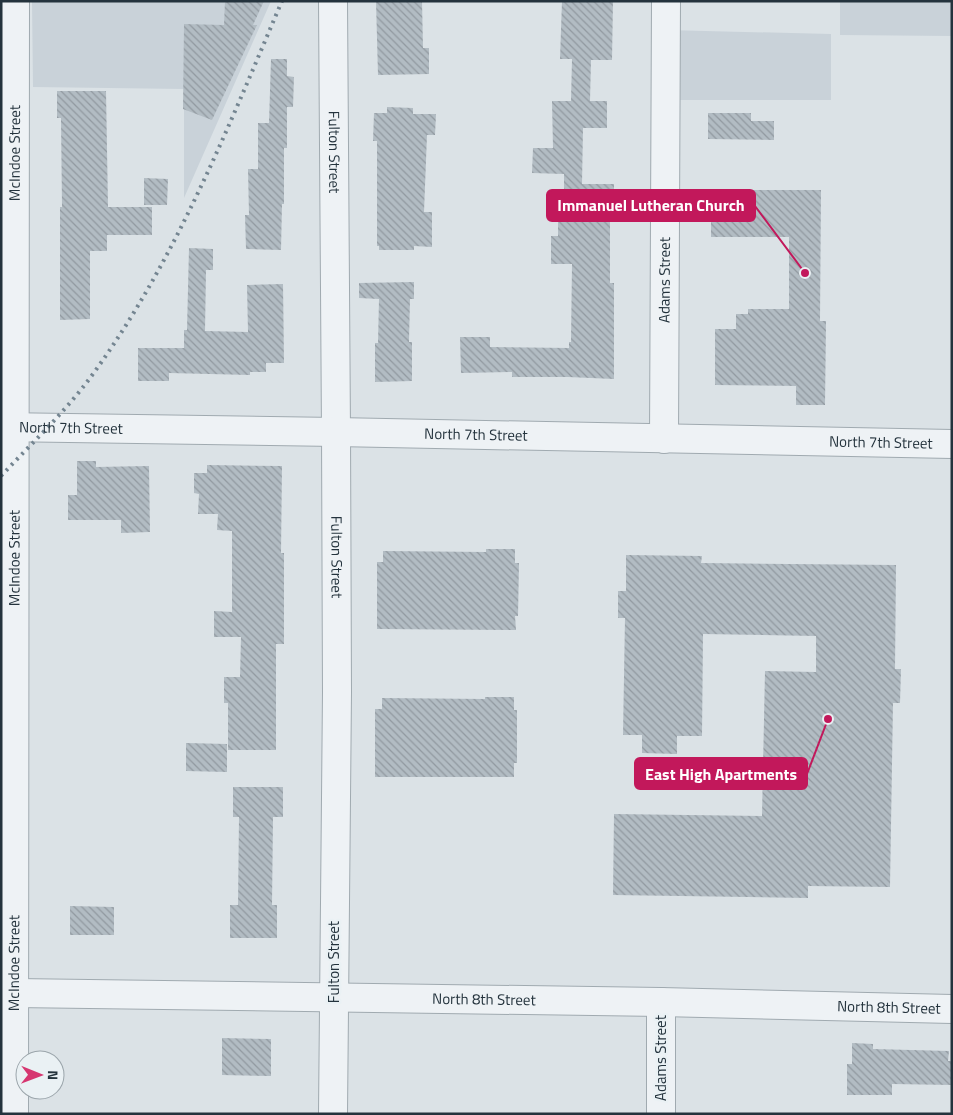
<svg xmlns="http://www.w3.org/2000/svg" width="953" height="1115" font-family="'Titillium Web',sans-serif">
<defs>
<pattern id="building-back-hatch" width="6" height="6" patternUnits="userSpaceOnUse" patternTransform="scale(1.25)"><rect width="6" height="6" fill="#b2bcc3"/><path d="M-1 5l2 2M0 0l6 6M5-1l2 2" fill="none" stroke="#9199a0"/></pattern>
</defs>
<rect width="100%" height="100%" fill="#dbe2e6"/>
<path fill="#c9d2d9" d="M32,1H271L184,198V89L33,87Z
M840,1H952V36L840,35Z
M666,30L831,34V100H666Z"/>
<path fill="url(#building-back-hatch)" d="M225,1H264L253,25H257L212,120L183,109L184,24L224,25Z
M376,1H422L423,48H429V74L378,75Z
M562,1H613L612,60H591L590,101H607V128H583L582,184H614V212H610V283H614V379L568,377H512V372L461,373L460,337H490V347L569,348V342H571L572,264H551V236H558V219H564V174L532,173L533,148H553L552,101H571L572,59H560Z
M271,59H287V76L294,77L293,107H287V148H284V204H282L281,250L246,249L245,215H249L248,169H258V123H269Z
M57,91H106L108,207H152V235H107V251H90V319L60,320V207H62L61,118H57Z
M387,107L413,108V114H436L435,135H427L424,212H432V247L414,246V250H379V246H377V141H373L374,113H387Z
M708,113H751V121H774V140L708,139Z
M144,178L168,179L167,205H144Z
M749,190H821L820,321H826L825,405H796V386L715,385V329H736V314H748V309H789V237H711V197H749Z
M189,248L213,249V270H206L205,331L248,332L247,285L283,284L284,363H266V372H250V375L169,373V381H138V348H184V330H187Z
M414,282V299H410L409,342H412V381L375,382V343H378L379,299L359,298V283Z
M77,461H96V467L149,466L150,532L121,533V520H68V495H77Z
M207,465L282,466L281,553H284V644H276V750H228V703H224V677H240L241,637H214V611L232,612V531L217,530L218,514H198L199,494L194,493V473H207Z
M486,549H515V563H519L518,616H515L516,630L377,629V562H383V551L486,552Z
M626,555L702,556L701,563L896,565L895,669H901L900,703H893L890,887L808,886V898L613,895L614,814L762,816L765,671L816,672V636L703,634L702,736H677V754L642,753V735H623L625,618H618V591H626Z
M485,697H514V710H517V763H514V777H375V709H382V698L485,699Z
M186,743L227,744V772L186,771Z
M233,787H283V817H273L272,905H277V938H230V905H238L239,817H233Z
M70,906L114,907V935H70Z
M222,1038L271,1039V1076L222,1075Z
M852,1043L873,1044V1049L949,1051L948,1061H952V1085L892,1084V1095H847V1064H852Z"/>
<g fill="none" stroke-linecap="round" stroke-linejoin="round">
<g stroke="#a0aab0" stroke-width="30">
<g id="minor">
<path id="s1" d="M333,1L336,432L337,692L333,1114"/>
<path id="s2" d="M1,427L336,432L952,444"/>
<path id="s3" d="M664,439L666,1"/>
<path id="s4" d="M15,993L661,1002L952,1009"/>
<path id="s5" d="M14,1114L15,1"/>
<path d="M661,1114V1002"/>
</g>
</g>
<use href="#minor" stroke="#eef2f5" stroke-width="28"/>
<path stroke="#748591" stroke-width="4" stroke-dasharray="2.5 5" stroke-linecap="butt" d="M1,476C31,444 64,413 90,378C174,264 227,130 282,1"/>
</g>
<g text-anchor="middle" stroke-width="5" stroke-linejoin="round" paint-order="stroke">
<g font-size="15" fill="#24333d" stroke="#eaf1f4">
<text dy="5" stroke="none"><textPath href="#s5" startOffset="961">McIndoe Street</textPath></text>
<text dy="5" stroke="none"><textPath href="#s1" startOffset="151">Fulton Street</textPath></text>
<text dy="5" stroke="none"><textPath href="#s3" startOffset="159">Adams Street</textPath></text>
<text dy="5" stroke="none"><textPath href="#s2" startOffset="70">North 7th Street</textPath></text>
<text dy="5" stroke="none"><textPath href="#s2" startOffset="475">North 7th Street</textPath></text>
<text dy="5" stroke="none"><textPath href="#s2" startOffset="880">North 7th Street</textPath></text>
<text dy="5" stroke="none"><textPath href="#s5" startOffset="556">McIndoe Street</textPath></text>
<text dy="5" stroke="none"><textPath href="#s1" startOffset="556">Fulton Street</textPath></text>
<text dy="5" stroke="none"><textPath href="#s5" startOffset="151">McIndoe Street</textPath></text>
<text transform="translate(334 962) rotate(-90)" y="5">Fulton Street</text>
<text dy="5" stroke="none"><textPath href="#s4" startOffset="469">North 8th Street</textPath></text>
<text dy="5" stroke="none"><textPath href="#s4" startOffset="874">North 8th Street</textPath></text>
<text transform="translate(661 1058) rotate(-90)" y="5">Adams Street</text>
</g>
</g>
<path fill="none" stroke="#c2185b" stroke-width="2" d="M805 273L755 206M828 719L807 774"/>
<g fill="#c2185b" stroke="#eaf1f4" stroke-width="2">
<circle cx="805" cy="273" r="5"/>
<circle cx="828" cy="719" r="5"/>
</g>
<g fill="#c2185b" stroke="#c2185b" stroke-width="2">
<rect x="547" y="190" width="208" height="31" rx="5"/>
<rect x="635" y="758" width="172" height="31" rx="5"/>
</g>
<g font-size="16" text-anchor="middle" font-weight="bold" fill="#fff">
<text x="651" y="211">Immanuel Lutheran Church</text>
<text x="721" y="780">East High Apartments</text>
</g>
<rect width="953" height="1115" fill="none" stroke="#24333d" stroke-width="5"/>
<g transform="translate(40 1075) rotate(91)"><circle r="24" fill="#eaf1f4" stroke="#9ba5ab"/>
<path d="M0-4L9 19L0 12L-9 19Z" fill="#d63670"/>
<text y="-8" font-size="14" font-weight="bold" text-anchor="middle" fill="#24333d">N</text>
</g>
</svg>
